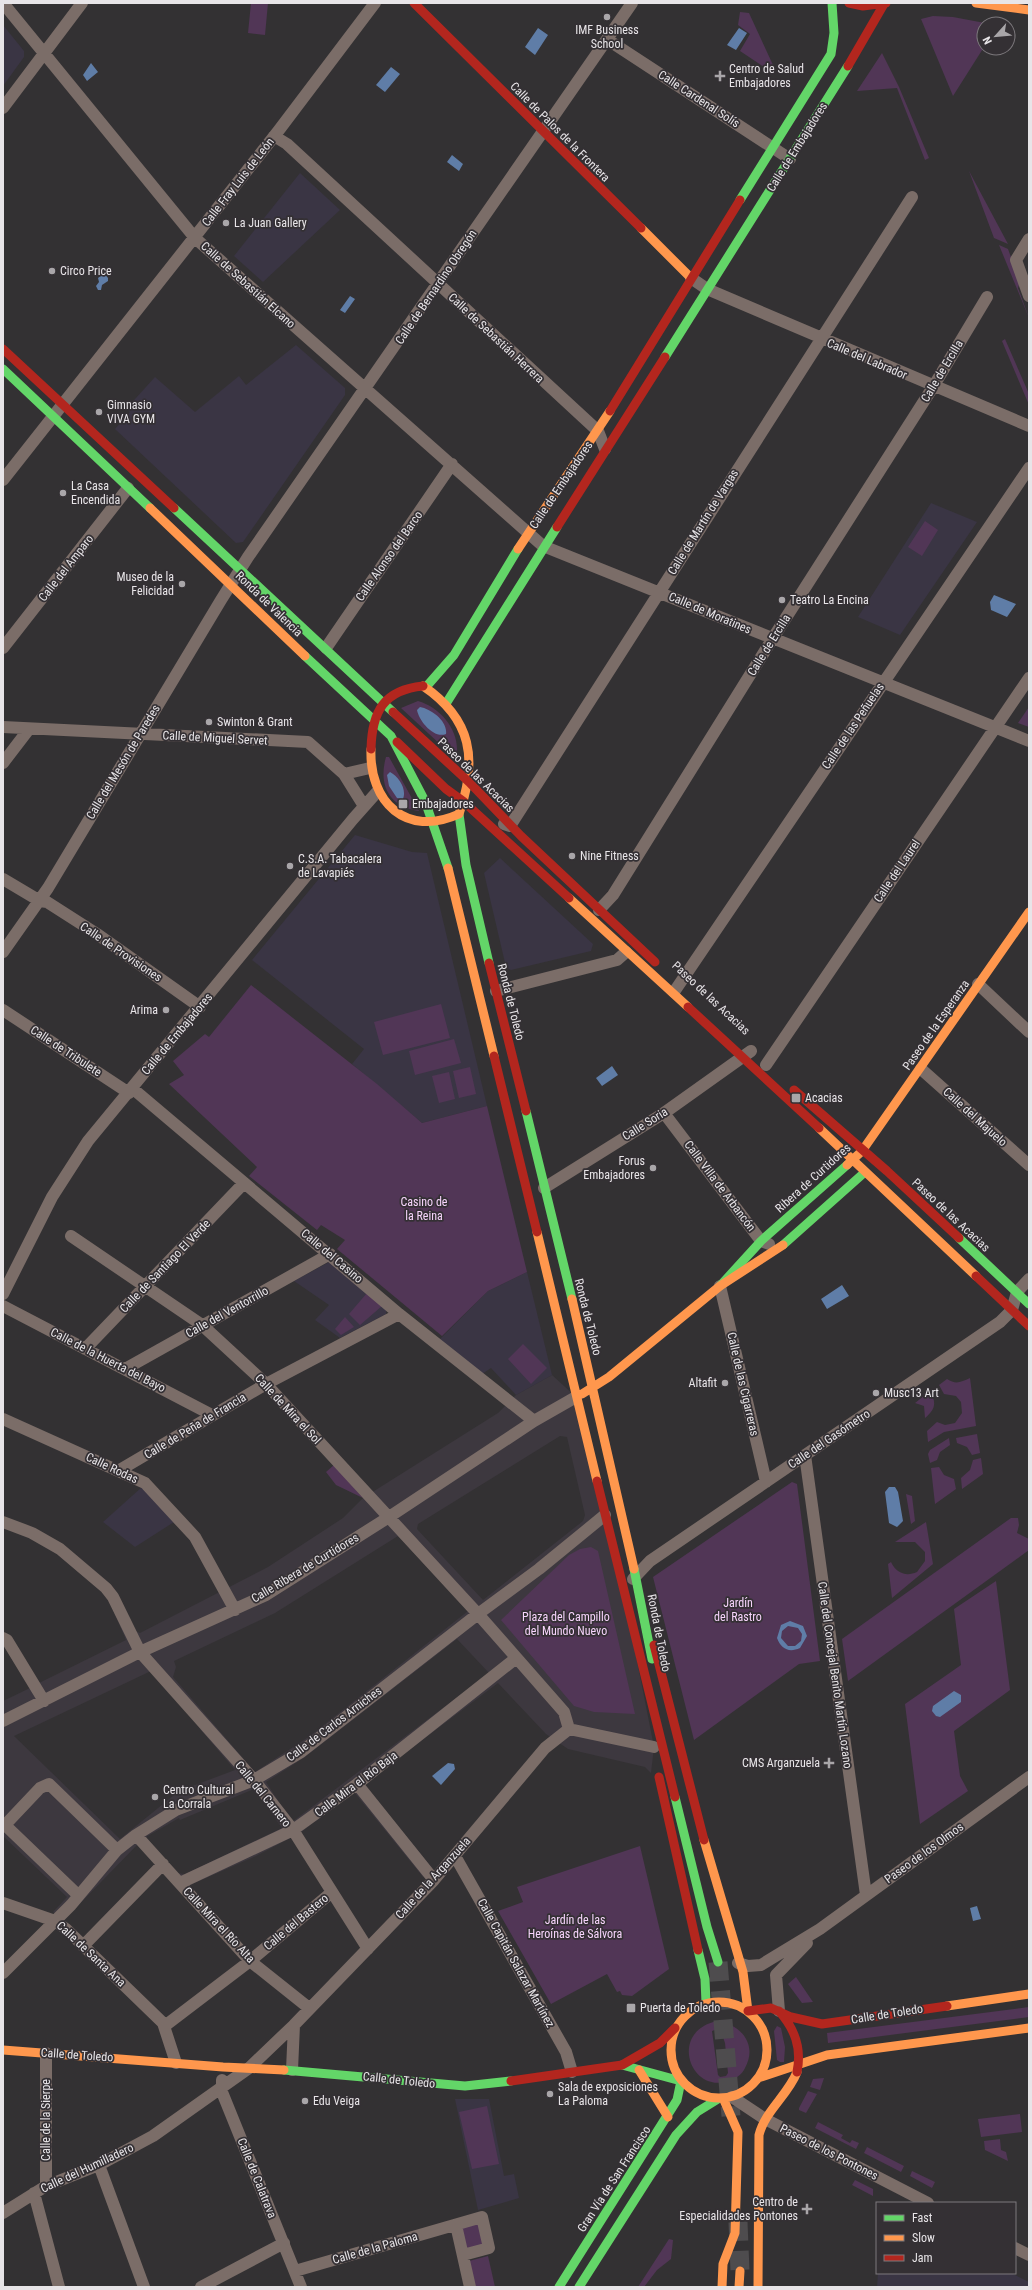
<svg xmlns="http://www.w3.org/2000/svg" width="1032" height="2290" font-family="'Roboto Condensed',sans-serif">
<rect width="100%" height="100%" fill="#333133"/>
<path fill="#3d383f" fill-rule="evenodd" d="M552,1375L576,1397L624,1595L654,1747L651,1773L645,1767L568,1749L546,1734L498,1683L364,1784L432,1868L423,1877L354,1792L300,1833L256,1856L188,1886L250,1954L243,1961L162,1871L90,1945L84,1939L156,1863L138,1844L64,1920L53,1912L67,1897L3,1836V1701L30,1688L3,1645V1634L10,1637L39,1683L126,1640L107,1596L57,1554L30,1537L34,1529L78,1558L115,1590L133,1630L140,1633L268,1567L343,1518L363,1498L498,1413L516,1395ZM560,1436L567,1437L585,1515L583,1521L483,1600L417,1529L418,1524ZM398,1536L468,1611L310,1736L255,1772L173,1677L176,1667L174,1661L275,1613ZM457,1639L489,1673L292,1822L266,1782L305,1757ZM151,1671L202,1728L200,1729L235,1770L179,1791L120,1839L14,1736ZM254,1789L282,1828L185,1874L177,1873L146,1837L179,1818L180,1820Z"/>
<path fill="#3a3544" d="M3,25L24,51V57L3,86Z
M300,173L340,210L263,282L234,256Z
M296,345L345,388V395L243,542L236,543L115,429L130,412L126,409L155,377L195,412L239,376L246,385Z
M931,503L977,522L900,635L858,617Z
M355,835L412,852L427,853L487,1106L422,1123L352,1064L364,1049L252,960Z
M500,858L593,944L591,951L511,970L506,967L484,873Z
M331,1261L386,1307V1314L340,1338L315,1320L329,1305L294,1281Z
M527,1272L552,1375L516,1395L491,1368L482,1374L440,1339L488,1291Z
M142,1487L174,1522L135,1547L103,1522Z
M455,2099H489L504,2176L514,2174L519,2198L478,2210Z
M878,2273H1011L1029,2282V2287H877Z"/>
<path fill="#513656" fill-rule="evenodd" d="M251,3H268L265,35L248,33Z
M740,12L749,13L773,65L770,71L740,51L750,34L738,25Z
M933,16L953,17L990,24H984V47L953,96L921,19Z
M882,53L899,87L929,158L925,160L897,88L857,91Z
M969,171L1008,244L994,238Z
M999,245L1008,249L1020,282L1018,288L1029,318Z
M1005,339L1029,394V405L1002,341Z
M925,521L938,530L922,556L908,547Z
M418,701C442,708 462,733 456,759L401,708Z
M1029,707V727L1018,723Z
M386,757H389L419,811C389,807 378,785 386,757Z
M251,985L377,1084L422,1123L487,1106L527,1272L488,1291L442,1336L337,1249L345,1240L321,1225L317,1230L249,1176L257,1167L169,1084L184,1075L173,1061L205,1034L209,1037Z
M441,1004L450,1038L383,1055L374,1022Z
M454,1039L461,1063L415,1075L409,1051Z
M470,1067L476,1094L459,1098L453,1071Z
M449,1072L455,1099L439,1103L432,1076Z
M367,1293L382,1306L360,1325L349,1314Z
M345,1317L354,1327L341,1335L335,1329Z
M523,1344L547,1368L531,1384L508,1359Z
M970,1378L976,1426L944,1432L928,1442L927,1431L937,1422L945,1425L955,1423L962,1413L961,1402L956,1396L944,1394L939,1385L947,1379C956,1385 961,1382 970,1378Z
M930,1391C937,1403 935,1410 925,1418L924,1406L915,1403Z
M977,1434L980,1453L972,1455L967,1447L957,1443L956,1438Z
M949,1438L950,1445L940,1452L937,1460L930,1463L928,1454L930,1450Z
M981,1458L983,1474L962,1489L961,1478L970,1470L973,1460Z
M334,1465L363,1498L336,1485L326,1472Z
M939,1467L944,1475L954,1479L956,1489L935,1504L931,1468Z
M792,1482L797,1484L820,1661L799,1664L694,1740L653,1577Z
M906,1494L912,1496L915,1521L911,1524Z
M1011,1518H1018L1019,1525L1017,1533L1029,1539V1550L848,1681L842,1639Z
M926,1522L933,1564L892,1598L888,1564L891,1562C896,1573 906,1577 917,1572L925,1561V1552L915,1542H895Z
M591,1547L598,1551L635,1714L594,1712L574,1706L501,1620L569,1555L580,1549Z
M996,1581L1010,1690L954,1731L960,1776L968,1791L920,1824L905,1704L961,1665L954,1609Z
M640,1846L669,1969L632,1996L622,1995L620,1991L617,1992L607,1974L551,2004L498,1911L523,1902L517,1887Z
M796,1977L813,2002L802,2003L788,1984Z
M1029,2007V2017L828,2043L827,2033Z
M717,2021C741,2024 758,2045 745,2068C742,2074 737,2078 731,2080C691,2097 667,2032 717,2021ZM720,2028L725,2043L728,2073L726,2076L720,2077L718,2075L712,2031Z
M777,2026L781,2028L785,2047L784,2062H780L777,2060L774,2031Z
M824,2078L820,2090L810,2087L813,2079Z
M808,2091L817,2094L806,2113L799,2110V2108Z
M487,2106L499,2164L472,2169L459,2112Z
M1020,2114L1022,2132L981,2137L978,2119Z
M818,2122L843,2135L841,2138L850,2143L852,2140L859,2143L856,2149L815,2128Z
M1000,2139L1001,2150L1006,2152L1008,2161L985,2150L984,2141Z
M867,2147L904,2166L901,2172L864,2153Z
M912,2171L935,2182L932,2188L910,2176Z
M855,2180L873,2189V2196L852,2185Z
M480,2223L483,2245L469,2249L464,2246L461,2226Z
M669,2239L673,2240L671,2259L657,2270L644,2287H638Z
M488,2256L495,2287H475L469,2261Z"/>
<path fill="#5f7da7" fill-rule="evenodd" d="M538,28L548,35L535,55L525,47Z
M739,28L747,33L736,50L727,45Z
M91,63L98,72L87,81L83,75Z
M391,67L400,74L385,92L376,85Z
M452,155L463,164L459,171L447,162Z
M104,273L108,278V281L102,285L101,290H98L96,286L99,282L98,278Z
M350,296L355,299L345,313L340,310Z
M994,595L1016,604L1007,617L991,610L990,602Z
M420,707C431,709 448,721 446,734C434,739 419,721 417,710Z
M390,772C399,777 407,789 403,799L397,798L389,786L387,775Z
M612,1066L618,1075L602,1086L596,1078Z
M842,1285L849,1296L827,1309L821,1299Z
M889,1487H895L898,1492L903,1521L897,1527L889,1523L885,1492Z
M790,1621L803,1626L807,1636L800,1648C789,1653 781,1649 777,1638L781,1625ZM788,1626L798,1628L802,1634L801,1641L795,1646H788L781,1638L782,1631Z
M954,1691L961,1695V1702L940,1717L936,1716L932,1711L933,1706Z
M448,1763L454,1764L455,1769L441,1785L432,1776Z
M977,1906L981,1919L973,1921L970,1908Z"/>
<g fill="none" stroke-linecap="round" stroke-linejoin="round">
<path stroke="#4e4c4e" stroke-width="19" stroke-dasharray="19 10" stroke-linecap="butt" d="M718,1962L731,2116
M738,2222L740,2271"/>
<path stroke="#7b6d68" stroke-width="12" d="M3,3L195,238L543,546L1029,741
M608,40L790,159
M3,108L82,3
M274,136L287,144L598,431L605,449
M1029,239L1016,260L1029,296
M691,278L707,289L1029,426
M3,480L279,130L375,3
M3,648L128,488
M326,648L452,464
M3,727L308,742L344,774L364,806
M3,763L29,729
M344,774L370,768
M504,824L510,826L912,197
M3,879L40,901L47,902L97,934L200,1007
M599,910L613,895L773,638L933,387L987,297
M3,952L48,888L221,600L248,557L632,3
M978,984L1029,1032
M496,991L617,960L626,952
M674,992L1029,468
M3,1010L129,1093
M766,1065L1029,678
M921,1069L1029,1165
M132,1088L399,1314L534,1421
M664,1113L761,1241L769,1244
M544,1188L664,1113L751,1051
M71,1236L202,1325L266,1384L478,1614L564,1712L569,1729
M720,1286L766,1482
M3,1294L52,1197L88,1141L353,819L377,792
M3,1306L212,1415
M85,1349L244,1183
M125,1369L330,1254
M3,1419L145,1483L195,1537L235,1610
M805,1455L866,1895
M118,1471L266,1384L399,1314
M3,1522L32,1533L60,1549L106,1588L113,1597L140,1652L254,1780L293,1830L368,1949
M633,1579L650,1561L1000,1322L1012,1310L1017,1292L1029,1279
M3,1638L7,1640L44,1701
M3,1721L140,1652L266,1595L389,1517L534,1421L576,1397
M569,1729L654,1747
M357,1784L434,1880
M136,1835L250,1961L309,2008
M455,1856L566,2052L572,2072
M180,1883L293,1830L357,1784L515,1659
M78,1895L5,1825L40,1788L49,1784L117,1850
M3,1903L55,1921L66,1929L163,2023L176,2063
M83,1946L163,1864
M738,1963L748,1966L761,1965L820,1929L1029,1777
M3,1973L71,1905L117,1850L136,1835L176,1810L254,1780L301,1752L478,1614L539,1569L605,1515
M779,2011L776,1975L807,1943
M166,2025L250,1961L332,1892
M46,2053V2186
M292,2070L294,2025
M222,2080V2092L301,2287
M732,2097L765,2119L928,2203
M99,2165L144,2287
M34,2193L59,2287
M3,2213L46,2186L99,2165L153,2136L249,2068L294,2025L434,1880L545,1748L569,1729
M456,2225L470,2287
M1015,2248L1029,2255
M295,2271L482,2217L489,2248L463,2255
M201,2287L284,2243"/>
<path stroke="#63d668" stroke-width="9" d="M740,200L831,54L834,33L832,3
M665,357L848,66
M3,369L150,508
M174,508L393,712
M305,656L391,736L425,801L448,868
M426,687L454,655L518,549
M447,702L557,527
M459,814L466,865L489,963
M526,1111L572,1299
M959,1238L1029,1304
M783,1245L865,1172
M720,1286L761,1241L847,1165
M634,1569L652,1659
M675,1797L707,1927L718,1962
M698,1950L705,1979L706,2003
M284,2070L465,2086L511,2081
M559,2287L677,2100L681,2081L622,2065
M579,2287L676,2135L697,2112L718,2099"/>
<path stroke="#ff974d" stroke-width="9" d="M976,3L1029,10
M641,228L691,278
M150,508L305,656
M518,549L610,411
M371,749C369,802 406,838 459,814C478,760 472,719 423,686
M448,868L494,1056
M569,898L688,1007
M819,1128L976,1276
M847,1165L862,1151L1029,912
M537,1232L597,1481
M572,1299L634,1569
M582,1394L609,1377L720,1286L783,1245
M704,1840L743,1972L748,2011
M671 2050a48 48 0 1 1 96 0a48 48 0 1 1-96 0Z
M947,2006L1029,1994
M3,2050L223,2067L284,2070
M639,2070L668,2117
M758,2078L827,2055L1029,2028
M722,2287L723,2264L735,2233L738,2132L723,2098
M739,2287L740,2271
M758,2287L759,2135C765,2111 788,2095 797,2072"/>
<path stroke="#b3261e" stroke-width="9" d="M414,3L641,228
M849,3L863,6L886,3
M848,66L884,4
M3,349L174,508
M610,411L740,200
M557,527L665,357
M393,712L469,782
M397,742L446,789L464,802L569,898
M371,749C372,711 384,690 423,686
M469,782L521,836L655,962
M489,963L526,1111
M688,1007L819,1128
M494,1056L537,1232
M794,1090L887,1171L959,1238
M976,1276L1029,1326
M597,1481L675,1797
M654,1645L704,1840
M659,1777L698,1950
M748,2011L771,2008L791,2017L822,2024L947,2006
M779,2011C795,2029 802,2048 797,2072
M511,2081L622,2065L660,2043L675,2028"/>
</g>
<g fill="#a9a6a9" stroke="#343034" stroke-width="1.5">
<circle cx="607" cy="17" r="4"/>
<path d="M718 70h4v4h4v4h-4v4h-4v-4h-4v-4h4z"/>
<circle cx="226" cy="223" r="4"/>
<circle cx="52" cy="271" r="4"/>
<circle cx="99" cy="412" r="4"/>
<circle cx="63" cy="493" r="4"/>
<circle cx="182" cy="584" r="4"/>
<circle cx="782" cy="600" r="4"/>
<circle cx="209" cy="722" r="4"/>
<rect x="398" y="799" width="10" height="10" rx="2"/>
<circle cx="572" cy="856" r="4"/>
<circle cx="290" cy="866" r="4"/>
<circle cx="166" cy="1010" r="4"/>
<rect x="791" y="1093" width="10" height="10" rx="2"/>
<circle cx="653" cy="1168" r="4"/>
<circle cx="725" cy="1383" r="4"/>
<circle cx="876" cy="1393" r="4"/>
<path d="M827 1757h4v4h4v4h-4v4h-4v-4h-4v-4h4z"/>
<circle cx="155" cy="1797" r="4"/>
<rect x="626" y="2003" width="10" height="10" rx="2"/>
<circle cx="550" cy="2094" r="4"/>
<circle cx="305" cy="2101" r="4"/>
<path d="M805 2203h4v4h4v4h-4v4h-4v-4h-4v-4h4z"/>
</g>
<g text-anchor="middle" stroke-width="3.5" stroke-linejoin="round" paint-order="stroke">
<g font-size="12" fill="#e8e5e8" stroke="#343034" text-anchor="start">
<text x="607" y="34" text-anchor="middle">IMF Business<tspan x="607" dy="14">School</tspan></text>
<text x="729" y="73">Centro de Salud<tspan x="729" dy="14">Embajadores</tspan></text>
<text x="234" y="227">La Juan Gallery</text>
<text x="60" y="275">Circo Price</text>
<text x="107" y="409">Gimnasio<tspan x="107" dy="14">VIVA GYM</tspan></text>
<text x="71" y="490">La Casa<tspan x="71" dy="14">Encendida</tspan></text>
<text x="174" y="581" text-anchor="end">Museo de la<tspan x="174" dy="14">Felicidad</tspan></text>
<text x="790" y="604">Teatro La Encina</text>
<text x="217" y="726">Swinton &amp; Grant</text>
<text x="412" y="808">Embajadores</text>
<text x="580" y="860">Nine Fitness</text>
<text x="298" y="863">C.S.A. Tabacalera<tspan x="298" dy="14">de Lavapiés</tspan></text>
<text x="158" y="1014" text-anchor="end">Arima</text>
<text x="805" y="1102">Acacias</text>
<text x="645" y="1165" text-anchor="end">Forus<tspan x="645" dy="14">Embajadores</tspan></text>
<text x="717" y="1387" text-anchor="end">Altafit</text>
<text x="884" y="1397">Musc13 Art</text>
<text x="820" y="1767" text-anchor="end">CMS Arganzuela</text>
<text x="163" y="1794">Centro Cultural<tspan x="163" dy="14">La Corrala</tspan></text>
<text x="640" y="2012">Puerta de Toledo</text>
<text x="558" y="2091">Sala de exposiciones<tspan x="558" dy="14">La Paloma</tspan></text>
<text x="313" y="2105">Edu Veiga</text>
<text x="798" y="2206" text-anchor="end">Centro de<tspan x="798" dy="14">Especialidades Pontones</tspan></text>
</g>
<g font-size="12" fill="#e8e5e8" stroke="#343034">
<text transform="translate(699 99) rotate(33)" y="4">Calle Cardenal Solís</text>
<text transform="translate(560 132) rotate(45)" y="4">Calle de Palos de la Frontera</text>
<text transform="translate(797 147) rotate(-58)" y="4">Calle de Embajadores</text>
<text transform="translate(238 182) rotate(-52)" y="4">Calle Fray Luis de León</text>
<text transform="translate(248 285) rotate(42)" y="4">Calle de Sebastián Elcano</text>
<text transform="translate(436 287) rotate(-56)" y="4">Calle de Bernardino Obregón</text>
<text transform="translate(496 338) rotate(43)" y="4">Calle de Sebastián Herrera</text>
<text transform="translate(867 359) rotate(23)" y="4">Calle del Labrador</text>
<text transform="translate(942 371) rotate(-59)" y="4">Calle de Ercilla</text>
<text transform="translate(561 485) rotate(-56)" y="4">Calle de Embajadores</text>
<text transform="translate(703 522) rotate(-58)" y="4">Calle de Martín de Vargas</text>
<text transform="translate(389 556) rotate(-55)" y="4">Calle Alonso del Barco</text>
<text transform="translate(66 568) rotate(-52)" y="4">Calle del Amparo</text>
<text transform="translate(269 604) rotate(44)" y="4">Ronda de Valencia</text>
<text transform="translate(710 613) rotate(23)" y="4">Calle de Moratines</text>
<text transform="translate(769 645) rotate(-58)" y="4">Calle de Ercilla</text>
<text transform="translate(853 726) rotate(-56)" y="4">Calle de las Peñuelas</text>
<text transform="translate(215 738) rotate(3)" y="4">Calle de Miguel Servet</text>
<text transform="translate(123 762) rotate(-59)" y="4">Calle del Mesón de Paredes</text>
<text transform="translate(476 775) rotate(44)" y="4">Paseo de las Acacias</text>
<text transform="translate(897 871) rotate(-56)" y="4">Calle del Laurel</text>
<text transform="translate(121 952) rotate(34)" y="4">Calle de Provisiones</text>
<text transform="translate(711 998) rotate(43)" y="4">Paseo de las Acacias</text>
<text transform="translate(511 1002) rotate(76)" y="4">Ronda de Toledo</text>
<text transform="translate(936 1025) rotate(-55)" y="4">Paseo de la Esperanza</text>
<text transform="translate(177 1034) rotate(-50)" y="4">Calle de Embajadores</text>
<text transform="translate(66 1051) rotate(33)" y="4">Calle de Tribulete</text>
<text transform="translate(975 1117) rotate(42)" y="4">Calle del Majuelo</text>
<text transform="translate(645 1124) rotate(-32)" y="4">Calle Soria</text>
<text transform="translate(813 1178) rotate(-42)" y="4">Ribera de Curtidores</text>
<text transform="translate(720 1186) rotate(53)" y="4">Calle Villa de Arbancón</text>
<text transform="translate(951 1215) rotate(43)" y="4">Paseo de las Acacias</text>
<text transform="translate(332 1256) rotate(40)" y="4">Calle del Casino</text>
<text transform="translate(165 1266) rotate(-46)" y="4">Calle de Santiago El Verde</text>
<text transform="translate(227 1312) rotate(-29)" y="4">Calle del Ventorrillo</text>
<text transform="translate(588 1317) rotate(76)" y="4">Ronda de Toledo</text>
<text transform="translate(108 1360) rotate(27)" y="4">Calle de la Huerta del Bayo</text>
<text transform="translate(743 1384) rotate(77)" y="4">Calle de las Cigarreras</text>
<text transform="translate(288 1409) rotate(47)" y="4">Calle de Mira el Sol</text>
<text transform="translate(195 1426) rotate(-31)" y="4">Calle de Peña de Francia</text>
<text transform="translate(829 1439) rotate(-34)" y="4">Calle del Gasómetro</text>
<text transform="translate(112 1468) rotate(25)" y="4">Calle Rodas</text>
<text transform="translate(305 1568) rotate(-31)" y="4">Calle Ribera de Curtidores</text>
<text transform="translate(659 1633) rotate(79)" y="4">Ronda de Toledo</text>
<text transform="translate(835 1675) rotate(82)" y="4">Calle del Concejal Benito Martín Lozano</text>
<text transform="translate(334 1724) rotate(-37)" y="4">Calle de Carlos Arniches</text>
<text transform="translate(356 1784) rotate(-37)" y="4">Calle Mira el Río Baja</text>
<text transform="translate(263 1794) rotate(51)" y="4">Calle del Carnero</text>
<text transform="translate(924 1853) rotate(-36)" y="4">Paseo de los Olmos</text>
<text transform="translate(433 1878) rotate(-48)" y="4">Calle de la Arganzuela</text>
<text transform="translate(296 1922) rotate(-40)" y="4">Calle del Bastero</text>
<text transform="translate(219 1925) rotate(47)" y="4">Calle Mira el Río Alta</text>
<text transform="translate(91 1954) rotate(43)" y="4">Calle de Santa Ana</text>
<text transform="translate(516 1963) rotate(61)" y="4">Calle Capitán Salazar Martínez</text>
<text transform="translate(887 2014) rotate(-9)" y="4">Calle de Toledo</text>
<text transform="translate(77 2055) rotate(4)" y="4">Calle de Toledo</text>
<text transform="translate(399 2080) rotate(6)" y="4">Calle de Toledo</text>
<text transform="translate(46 2120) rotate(-90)" y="4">Calle de la Sierpe</text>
<text transform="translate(829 2152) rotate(27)" y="4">Paseo de los Pontones</text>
<text transform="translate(87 2168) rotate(-25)" y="4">Calle del Humilladero</text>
<text transform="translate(257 2178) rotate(68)" y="4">Calle de Calatrava</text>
<text transform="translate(614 2179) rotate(-57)" y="4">Gran Vía de San Francisco</text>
<text transform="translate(375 2248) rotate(-16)" y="4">Calle de la Paloma</text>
</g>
<g font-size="12" fill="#f7d4fc" stroke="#343034">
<text x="424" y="1206">Casino de<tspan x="424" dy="14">la Reina</tspan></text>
<text x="738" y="1607">Jardín<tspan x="738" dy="14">del Rastro</tspan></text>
<text x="566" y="1621">Plaza del Campillo<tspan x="566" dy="14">del Mundo Nuevo</tspan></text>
<text x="575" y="1924">Jardín de las<tspan x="575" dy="14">Heroínas de Sálvora</tspan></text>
</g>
</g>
<rect width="1032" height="2290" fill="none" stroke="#e8e5e8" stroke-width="8"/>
<rect x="876" y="2202" width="140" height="72" fill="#343034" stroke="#7c787c"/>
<rect x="884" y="2215" width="20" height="6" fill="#63d668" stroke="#7c787c"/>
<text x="912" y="2222" font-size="12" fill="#e8e5e8">Fast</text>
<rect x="884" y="2235" width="20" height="6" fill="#ff974d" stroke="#7c787c"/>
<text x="912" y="2242" font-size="12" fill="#e8e5e8">Slow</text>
<rect x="884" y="2255" width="20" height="6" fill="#b3261e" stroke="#7c787c"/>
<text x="912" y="2262" font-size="12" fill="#e8e5e8">Jam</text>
<g transform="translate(996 36) rotate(243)"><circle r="19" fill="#343034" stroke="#7c787c"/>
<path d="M0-3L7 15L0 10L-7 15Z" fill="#a9a6a9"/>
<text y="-6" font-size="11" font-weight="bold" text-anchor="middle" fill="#e8e5e8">N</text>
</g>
</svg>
